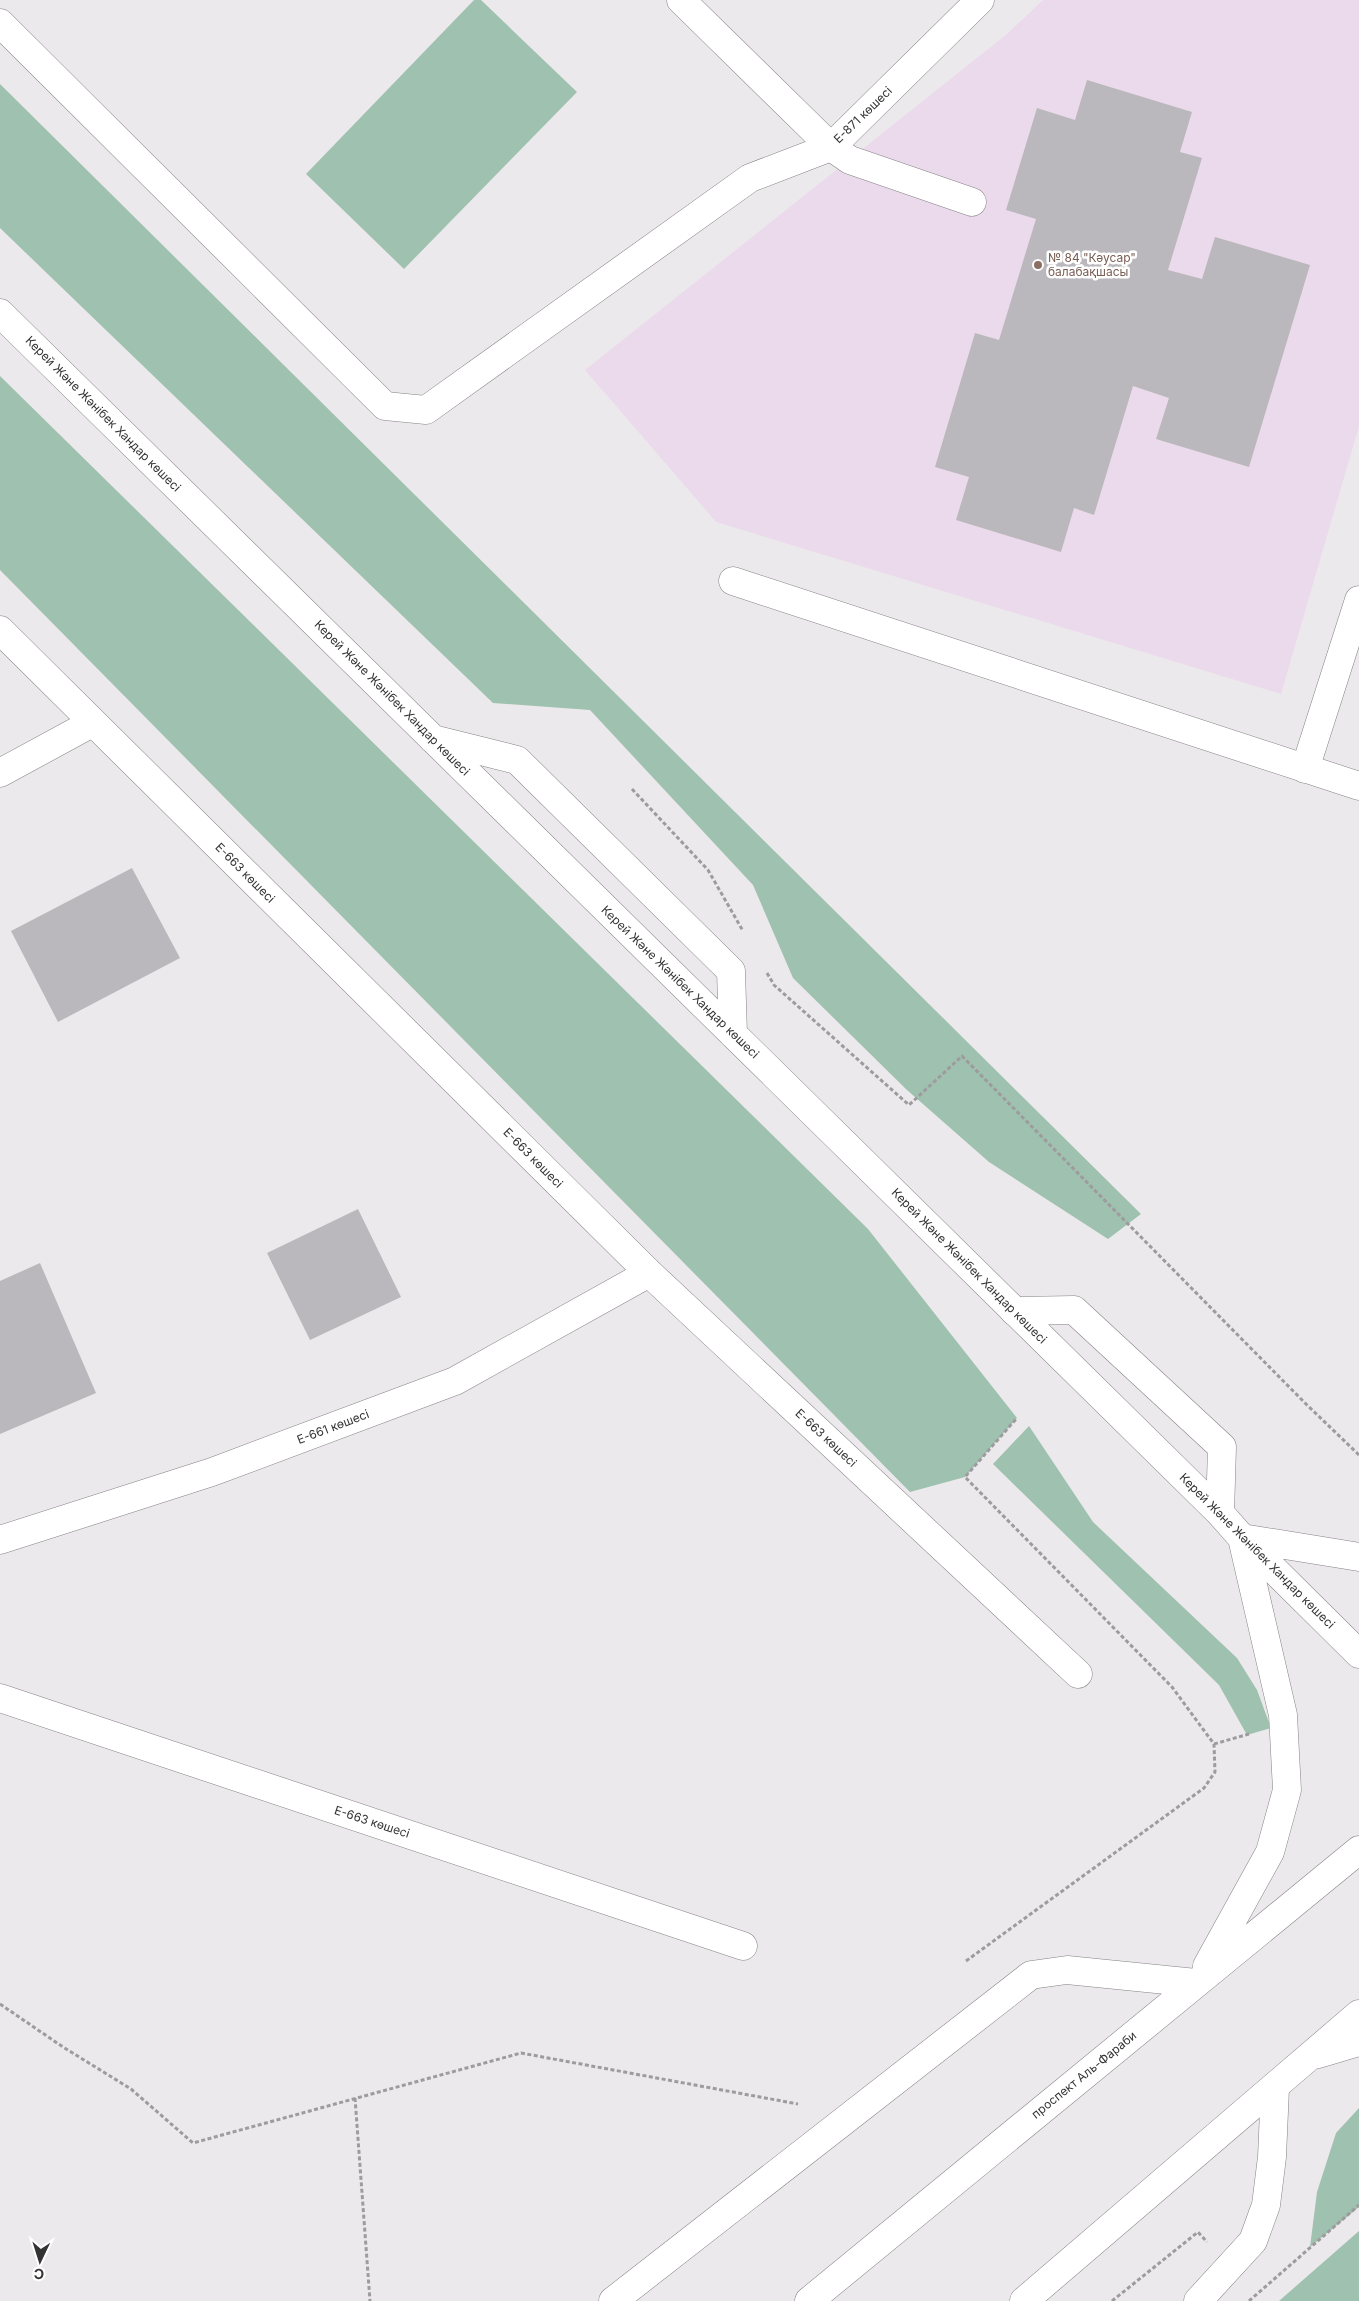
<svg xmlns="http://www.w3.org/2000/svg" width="1359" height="2301" font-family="Inter,sans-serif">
<rect width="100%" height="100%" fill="#ece9ec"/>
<path fill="#ebdaeb" d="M1043,0H1359V426L1281,694L716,522L585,370L1007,34Z"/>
<path fill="#9fc1af" d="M474,0H481L577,92L404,269L306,174Z
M0,84L1141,1214L1108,1239L989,1162L907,1090L793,978L753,885L590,710L493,703L0,228Z
M0,376L868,1229L1017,1418L965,1477L910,1492L0,570Z
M1029,1426L1093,1522L1237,1658L1257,1690L1271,1728L1247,1735L1219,1685L993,1464Z
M1359,2108V2207L1310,2247L1317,2192L1336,2133Z
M1359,2231V2301H1279Z"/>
<path fill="#bab8bc" d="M1087,80L1192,112L1180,152L1202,158L1168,270L1202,279L1215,237L1310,265L1249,467L1156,439L1169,398L1133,386L1094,515L1074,508L1061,552L956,520L969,477L935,467L975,333L999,340L1036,219L1006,210L1037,108L1075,120Z
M132,868L180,958L58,1022L11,931Z
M358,1209L401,1297L310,1340L267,1253Z
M40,1263L96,1393L0,1434V1281Z"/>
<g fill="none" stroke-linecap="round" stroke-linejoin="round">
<g stroke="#858285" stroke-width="29">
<path id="minor" d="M681,0L831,147L850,160L972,202
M0,23L385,406L426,410L750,178L831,147L980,0
M733,581L1359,786
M0,630L649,1273L1078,1674
M433,739L517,760L731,971L733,1034
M1305,769L1359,600
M0,773L92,723
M1014,1311L1074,1310L1222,1447L1220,1513
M0,1540L212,1472L455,1381L649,1273
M0,1698L743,1946
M613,2301L1031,1975L1067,1970L1196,1983
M1198,2301L1253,2241L1266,2205L1272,2157L1275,2088"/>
</g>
<g stroke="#858285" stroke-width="29">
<path id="major" d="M0,313L1220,1513L1242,1538L1359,1654
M1207,1966L1270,1852L1287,1790L1283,1715L1242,1538L1359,1557
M1318,2054L1359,2042
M809,2301L1359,1850
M1024,2301L1359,2014"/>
</g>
<path stroke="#9d9b9d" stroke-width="3" stroke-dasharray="4 2.5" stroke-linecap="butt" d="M632,789L708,870L743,931
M767,973L774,985L909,1105L962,1056L1306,1404L1359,1455
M1214,1744L1249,1734
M966,1961L1204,1788L1215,1772L1214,1744L1172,1687L965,1477L1017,1418
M0,2004L63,2047L131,2089L193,2143L521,2053L798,2104
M355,2098L370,2301
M1112,2301L1198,2232L1207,2242
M1249,2301L1359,2205"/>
<use href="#minor" stroke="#fff" stroke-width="28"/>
<use href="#major" stroke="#fff" stroke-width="28"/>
</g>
<circle fill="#8d6e63" stroke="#fff" stroke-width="2" cx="1038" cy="265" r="5"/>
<g text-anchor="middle" stroke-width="5" stroke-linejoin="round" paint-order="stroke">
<g font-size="12" fill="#343334" stroke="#fff">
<text transform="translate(863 115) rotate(-44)" y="4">Е-871 көшесі</text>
<text transform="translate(103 414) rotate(45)" y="4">Керей Және Жәнібек Хандар көшесі</text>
<text transform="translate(392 698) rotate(45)" y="4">Керей Және Жәнібек Хандар көшесі</text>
<text transform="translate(245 873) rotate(45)" y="4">Е-663 көшесі</text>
<text transform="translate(680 982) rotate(44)" y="4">Керей Және Жәнібек Хандар көшесі</text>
<text transform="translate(533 1158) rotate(45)" y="4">Е-663 көшесі</text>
<text transform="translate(969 1266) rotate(45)" y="4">Керей Және Жәнібек Хандар көшесі</text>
<text transform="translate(333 1427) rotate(-21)" y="4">Е-661 көшесі</text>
<text transform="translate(826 1438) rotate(43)" y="4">Е-663 көшесі</text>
<text transform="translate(1257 1551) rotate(45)" y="4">Керей Және Жәнібек Хандар көшесі</text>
<text transform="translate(372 1822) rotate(18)" y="4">Е-663 көшесі</text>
<text transform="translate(1084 2075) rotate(-39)" y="4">проспект Аль-Фараби</text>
</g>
<g font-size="12" fill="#785e54" stroke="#fff" text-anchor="start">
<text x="1048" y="262">№ 84 "Кәусар"<tspan x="1048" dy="14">балабақшасы</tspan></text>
</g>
</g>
<g transform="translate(40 2261) rotate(184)" stroke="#ffffff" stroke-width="4" paint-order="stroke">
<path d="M0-4L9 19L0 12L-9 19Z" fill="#343334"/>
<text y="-8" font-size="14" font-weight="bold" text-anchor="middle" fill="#343334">С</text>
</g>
</svg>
